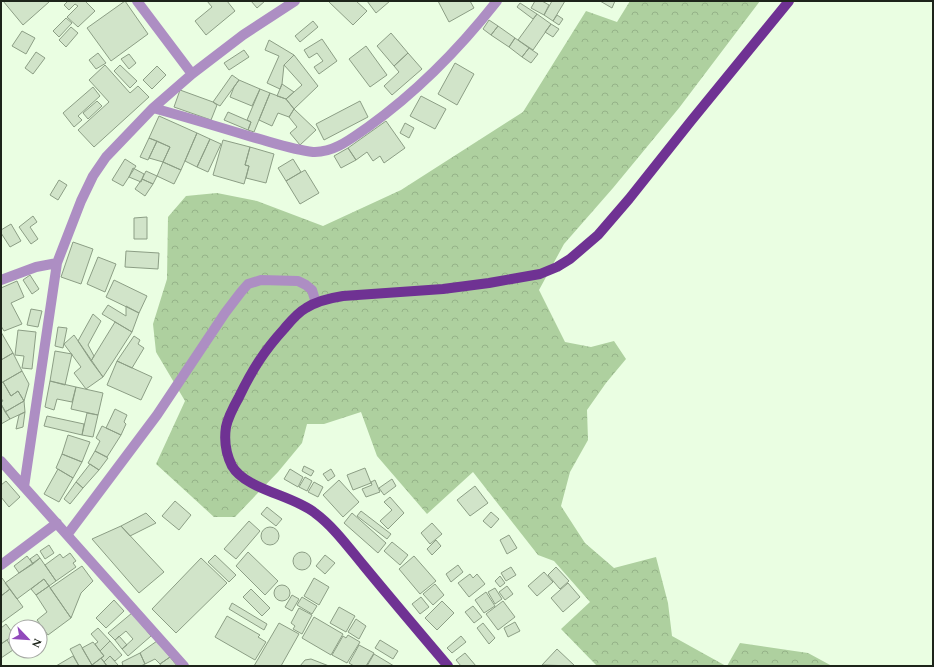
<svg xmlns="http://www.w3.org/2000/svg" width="934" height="667" font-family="Spectral,serif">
<defs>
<pattern id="forest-crowns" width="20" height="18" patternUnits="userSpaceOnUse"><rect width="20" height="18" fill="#aed09f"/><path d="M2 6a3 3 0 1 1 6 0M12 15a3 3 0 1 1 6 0" fill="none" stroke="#95b288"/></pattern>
</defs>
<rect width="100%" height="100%" fill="#eafee2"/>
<path fill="url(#forest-crowns)" d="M630,1H760L679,108L613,188L564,244L539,290L565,342L591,347L614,341L626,359L606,383L587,410L588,440L570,472L561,506L585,543L614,568L656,557L668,603L672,636L726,666H597L561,629L590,602L554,561L538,555L473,472L427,514L377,456L361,412L324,424H307L302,443L278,472L235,517H214L156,464L185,401L156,352L153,324L167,279L168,217L186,196L217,193L257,201L323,226L401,190L523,112L586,11L617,22Z
M740,643L808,653L832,666H727Z"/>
<path fill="#d1e4c9" stroke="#8c9e85" d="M3,1H48L49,2L23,25Z
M68,1H85L95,11L78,27L67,17L78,6L75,4L69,10L64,5Z
M125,1L148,34L111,61L87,28Z
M207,1H227L235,11L206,35L195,21L212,7Z
M251,1H265L257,8Z
M328,1H356L367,11L353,25Z
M367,1H390L376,13Z
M438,1H470L474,8L449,22Z
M535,1H542L549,5L544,15L531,8Z
M552,1H565L553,21L544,15Z
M600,1H615L612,8Z
M520,3L537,14L533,19L517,7Z
M537,14L551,24L533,50L518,40Z
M557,15L563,19L559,25L553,21Z
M66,18L72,23L59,37L53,31Z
M489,20L498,26L491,35L483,29Z
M313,21L318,27L300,42L295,36Z
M551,24L559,29L553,37L545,32Z
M498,26L515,38L509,47L491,35Z
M71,27L78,33L66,47L59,40Z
M22,31L35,38L26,54L12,46Z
M391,33L408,53L394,66L377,46Z
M515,38L529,48L522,57L509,47Z
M322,39L337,61L319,74L314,67L323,61L317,53L309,58L304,50Z
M269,40L294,55L284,65L282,84L280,89L267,83L279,56L265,50Z
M366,46L387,75L370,87L349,59Z
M529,48L538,54L531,63L522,57Z
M244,50L249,57L229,70L224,63Z
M36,52L45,58L33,74L25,68Z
M98,53L106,63L96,69L89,60Z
M408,53L422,69L392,95L384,86L399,72L394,66Z
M129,54L136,63L129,69L121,59Z
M294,55L318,86L294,109L286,99L302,85L284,65Z
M455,63L474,74L457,105L438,94Z
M105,65L130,93L138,86L149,97L94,147L78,130L109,102L89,80Z
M120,65L137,81L130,88L114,71Z
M157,66L166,75L152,89L143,80Z
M232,75L239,80L220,106L213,102Z
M239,80L260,89L252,106L230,97L234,87Z
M282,84L294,92L286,99L277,96Z
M93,87L100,96L78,116L82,120L74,127L63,113Z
M260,89L270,93L254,132L248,130L251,122L247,120Z
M180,90L213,102L217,105L211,120L174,107Z
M270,93L286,99L294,109L289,117L278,113L272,126L259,120Z
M421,96L446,109L435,129L410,116Z
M97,101L102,106L88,119L83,113Z
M360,101L368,117L324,140L316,124Z
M294,109L316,130L300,145L290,133L297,127L289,117Z
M228,112L251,122L248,130L224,120Z
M159,116L197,133L181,170L163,162L170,147L149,138Z
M386,121L405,148L384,163L380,156L373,161L367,152L356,160L348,148Z
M405,123L414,128L409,138L400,133Z
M197,133L210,139L197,167L185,161Z
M149,138L157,141L148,160L140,157Z
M210,139L221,144L208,172L197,167Z
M223,140L250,147L245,165L249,166L244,184L213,175Z
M157,141L170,147L163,162L149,158Z
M250,147L274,154L266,183L246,178L249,166L245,165Z
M348,148L356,160L341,168L334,156Z
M125,159L136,166L123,186L112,180Z
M293,159L301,172L286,181L278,168Z
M163,162L181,170L174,184L157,176Z
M133,168L144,174L141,182L129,177Z
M305,170L319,193L300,204L286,181Z
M146,171L157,176L153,184L142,179Z
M142,179L153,184L145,196L135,189Z
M59,180L67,185L58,200L50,195Z
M33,216L37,222L30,227L38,239L31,244L19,227Z
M147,217V239H134V218Z
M11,224L21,241L10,247L1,233V230Z
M73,242L93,249L81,284L61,277Z
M126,251L159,253L158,269L125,267Z
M98,257L116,264L105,292L87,284Z
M30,275L39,289L32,294L23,280Z
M114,280L147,296L139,313L106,297Z
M17,281L24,297L11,303L22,324L4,331L1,326V288Z
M108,305L126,316V306L139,313L132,332L102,314Z
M31,309L42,311L38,327L27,325Z
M93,314L101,321L88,345L94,356L91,361L78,341Z
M115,322L132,332L103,377L91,361Z
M58,327L67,328L63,348L55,346Z
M18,330L36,332L32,369L22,368L24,356L15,355Z
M1,332L13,353L1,360Z
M74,335L103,377L86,389L74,373L81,367L64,344Z
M134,336L140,340L138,344L144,348L132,368L117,361Z
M55,351L72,354L65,385L50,381Z
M13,353L22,371L1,383V360Z
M117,361L152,377L141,400L107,385Z
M22,371L29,384L24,401L18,391L11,396L3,382Z
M50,381L76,387L72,402L57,399L54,410L45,407Z
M3,382L11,396L18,391L24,401L5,412L1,404V402L3,401L1,398V383Z
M76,387L103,393L98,415L71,409Z
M24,401L25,412L10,419L5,412Z
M1,404L10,419L1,424Z
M115,409L127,415L124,422L126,424L121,435L106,428Z
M25,412L23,427L16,429L19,415Z
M87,413L98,415L93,437L82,435Z
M47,416L84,424L82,435L44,426Z
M102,426L121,435L107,457L95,451L100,441L96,438Z
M68,435L90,442L82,462L62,454Z
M95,451L108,458L99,470L88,463Z
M62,454L82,462L73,478L56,468Z
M90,464L99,470L83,488L76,482Z
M304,466L314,471L311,476L302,471Z
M365,468L371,483L353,490L347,475Z
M58,469L73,478L59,502L44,494Z
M290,469L303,477L298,487L284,479Z
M331,469L335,476L328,481L323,474Z
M305,477L312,481L307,491L299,487Z
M392,479L396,486L384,495L379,488Z
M339,480L359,502L343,517L323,495Z
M375,480L380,492L366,497L362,489L372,485L371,482Z
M6,481L20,497L9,507L1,497V485Z
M76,482L83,488L70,504L64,499Z
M314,482L323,487L318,497L308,492Z
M475,486L488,503L470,516L457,500Z
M390,497L404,513L388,529L380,521L392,510L384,502Z
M175,501L191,515L179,530L162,516Z
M267,507L282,519L276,526L261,514Z
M361,511L391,534L387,539L357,516Z
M491,512L499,519L491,528L483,521Z
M146,513L156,523L130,536L121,526Z
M352,513L386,543L378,553L344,523Z
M249,521L260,531L236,559L224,549Z
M432,523L442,534L430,544L421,533Z
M121,526L164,572L139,593L92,539Z
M261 536a9 9 0 1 1 18 0a9 9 0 1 1-18 0Z
M509,535L517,548L507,554L500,540Z
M436,540L441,546L432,555L427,549Z
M392,542L408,555L400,565L384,551Z
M49,545L54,553L45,559L40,551Z
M293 561a9 9 0 1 1 18 0a9 9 0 1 1-18 0Z
M248,552L278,581L265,595L236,566Z
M70,553L76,561L73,563L76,567L56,581L45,565L60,554L63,558Z
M37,554L40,558L33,564L30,559Z
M215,555L236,575L229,582L208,562Z
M325,555L335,563L325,574L316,566Z
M27,556L33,564L19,573L14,566Z
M414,556L436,581L420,594L399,569Z
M40,558L56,581L49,586L44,579L17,599L5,583Z
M201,558L227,583L176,633L152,609Z
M458,565L463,572L451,582L446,574Z
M82,566L93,581L81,593L71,618L50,588Z
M511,567L516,575L506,581L501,573Z
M556,567L569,581L560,589L548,575Z
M544,572L553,582L537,596L528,586Z
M470,574L473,578L477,574L485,584L469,597L458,583Z
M500,576L505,583L500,587L495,581Z
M2,578L10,589L1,596V579Z
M314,578L329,587L319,605L304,596Z
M44,579L49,586L36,595L31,589Z
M568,583L580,597L563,612L551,598Z
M435,584L444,595L433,605L423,594Z
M274 593a8 8 0 1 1 16 0a8 8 0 1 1-16 0Z
M49,586L71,618L48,635L37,620L47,612L36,595Z
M507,586L513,594L505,600L499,592Z
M495,588L502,599L495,604L488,592Z
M10,589L23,607L1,623V596Z
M251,589L270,608L262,616L243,597Z
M486,592L495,606L484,613L475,600Z
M292,595L299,599L292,611L285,607Z
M302,597L317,606L312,614L297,605Z
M421,597L429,607L420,614L412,604Z
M114,600L124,611L106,628L96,618Z
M442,601L454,613L437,630L425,618Z
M503,601L515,617L498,630L486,614Z
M232,603L267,624L264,630L229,609Z
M473,606L482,617L474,623L465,612Z
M339,607L355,616L346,632L330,623Z
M299,608L312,615L302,634L293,629L295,626L291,623Z
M132,613L151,636L128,656L122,649L133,639L126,631L115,640L108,633Z
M227,616L260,635L258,637L266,642L255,660L215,637Z
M314,617L343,634L331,655L302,638Z
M356,619L366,626L359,639L348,632Z
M515,622L520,631L508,637L504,628Z
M279,623L299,634L281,666H254Z
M483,623L495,638L489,644L477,628Z
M6,624L14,635L1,644V628Z
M98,628L110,641L100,651L95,644L98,642L91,634Z
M348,635L360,642L347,663L332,655L343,636L346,638Z
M119,636L127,645L122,649L115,640Z
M461,636L466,642L452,653L447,648Z
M7,640L13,650L1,658V644Z
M380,640L398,651L393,659L375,648Z
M110,641L122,655L115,661L110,656L104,662L101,658L104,656L100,651Z
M157,641L170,657L160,664L155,659L145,664L140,653Z
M93,642L104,656L92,665L82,648Z
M80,644L92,665L89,666H79L70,649Z
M359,645L374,653L366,666H354L349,663Z
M557,649L575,666L542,665Z
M140,653L145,664L141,666H123L122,662Z
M465,653L476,666H461L456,660Z
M374,654L394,666H367Z
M73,656L79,666H56Z
M110,656L118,665L116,666H107L104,662Z
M170,657L177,666H161L160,664Z
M101,658L107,666H89L92,665Z
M311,659L329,666H300L305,660Z"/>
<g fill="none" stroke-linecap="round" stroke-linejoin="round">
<path stroke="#ad8ec3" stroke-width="10" d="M137,1L192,74
M153,108C186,117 219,127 252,137C271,142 294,150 313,152C334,153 352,138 368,127C417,92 460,48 497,1
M1,280L36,267L57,263
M1,461L184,666
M24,487L57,263L81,201L93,176L106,157L153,108L192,74L243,35L295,1
M67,535L157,415L225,313L241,292L248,284L261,280L298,281L306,285L312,290L316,303
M1,565L57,523"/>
<path stroke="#6f3293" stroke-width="10" d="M448,666C420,633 392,600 364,566C349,548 334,527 315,513C293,495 246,490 232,466C226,454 224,440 226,427C228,417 234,406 239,397C252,370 264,351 284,329C290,322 297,313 306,308C317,301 330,298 343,296L443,289L489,283L540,274L557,267L570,259L598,235L629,199L691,121L789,1"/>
</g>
<rect width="934" height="667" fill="none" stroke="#1d241a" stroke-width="4"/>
<g transform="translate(28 639) rotate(115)"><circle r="19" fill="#ffffff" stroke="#a5a7a3"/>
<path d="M0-3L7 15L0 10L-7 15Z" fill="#9149bb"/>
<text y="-6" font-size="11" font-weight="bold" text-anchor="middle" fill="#1d241a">N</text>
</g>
</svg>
